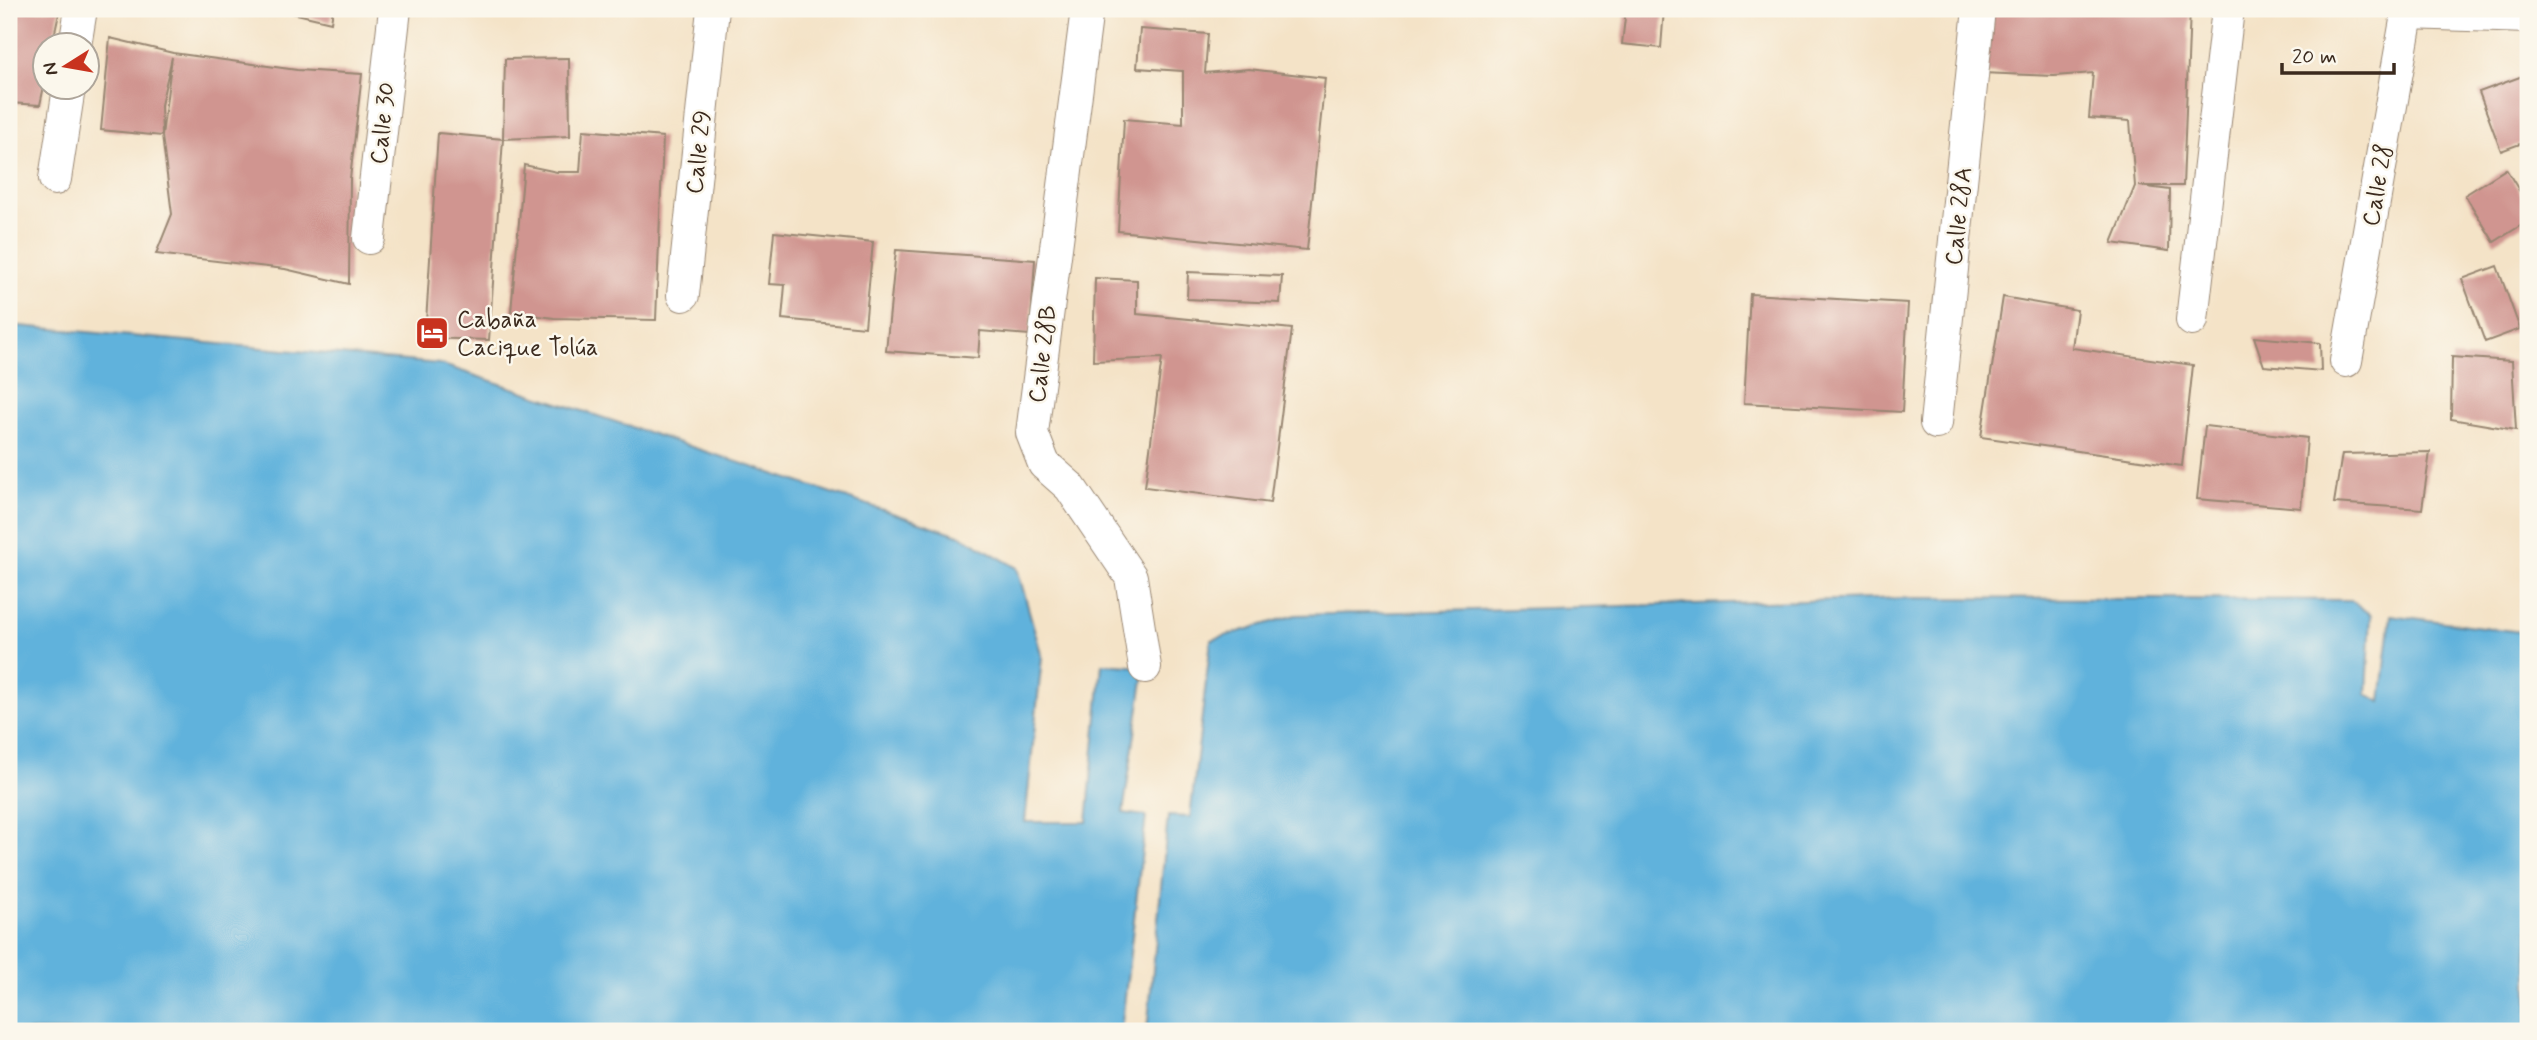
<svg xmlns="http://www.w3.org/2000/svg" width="2537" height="1040" font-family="Mynerve,sans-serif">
<rect width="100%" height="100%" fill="#fbf7ec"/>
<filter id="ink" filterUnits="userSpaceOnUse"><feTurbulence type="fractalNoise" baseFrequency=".0143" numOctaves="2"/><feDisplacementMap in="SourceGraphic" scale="14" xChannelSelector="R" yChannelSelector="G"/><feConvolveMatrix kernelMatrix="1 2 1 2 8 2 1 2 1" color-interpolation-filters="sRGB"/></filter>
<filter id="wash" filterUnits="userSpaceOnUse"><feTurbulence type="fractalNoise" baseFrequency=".00686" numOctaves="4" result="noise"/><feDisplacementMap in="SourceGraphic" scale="28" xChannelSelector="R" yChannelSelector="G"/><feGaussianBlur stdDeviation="1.57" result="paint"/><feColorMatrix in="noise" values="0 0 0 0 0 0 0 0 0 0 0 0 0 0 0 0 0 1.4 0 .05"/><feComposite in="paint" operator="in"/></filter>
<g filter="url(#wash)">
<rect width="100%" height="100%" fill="#f4e3c7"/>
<path fill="#61b2dc" stroke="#4e6e7d" stroke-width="2" d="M9,325L440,364L962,536L1017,568L1042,657L1025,822H1087L1102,664L1145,667L1123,813L1146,816L1121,1031H9Z
M1910,598L2350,600L2371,615L2367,694L2381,702L2391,615L2528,633V1031H1147L1168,816L1190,817L1211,640L1296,615Z"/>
<g id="blocks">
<path fill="#d09590" d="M60,9L52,46H46V77L40,105L9,103V11Z
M289,9H333L331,22L288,12Z
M1626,9H1664L1661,48L1622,44Z
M1984,9H2190L2183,186H2139L2170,190L2169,251L2112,243L2135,186L2130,121L2089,118L2093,73L2054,76L1982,73Z
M1140,29L1208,34L1205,73L1249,69L1325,78L1307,250L1118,231L1124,119L1183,124V71L1137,68Z
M110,38L173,53L297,70L362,74L350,179L349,284L285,269L156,254L172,214L162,136L172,57L161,105L162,136L101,130Z
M569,58L570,136L503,139L505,59Z
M2528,74V141L2501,151L2479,92Z
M583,130L663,137L656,320L554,318L511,312L524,165L557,172H580Z
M438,133L503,139L489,340L425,338Z
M2506,169L2528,205V221L2494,242L2465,195Z
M774,232L873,242L865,327L782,319L785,285L769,284Z
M896,250L1035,260L1030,335L980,331L978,358L886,351Z
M2497,266L2520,329L2485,342L2462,279Z
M1188,272L1282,276L1280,303L1187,299Z
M1095,278L1137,280V314L1292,329L1270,503L1145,487L1162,358L1093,361Z
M1750,294L1908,303L1902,412L1744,403Z
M2003,297L2077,310L2072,348L2193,365L2182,466L1981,437Z
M2254,337L2320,343L2321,371L2264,366Z
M2452,357L2512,361L2516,430L2451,419Z
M2205,426L2307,438L2301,508L2197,499Z
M2430,452L2422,509L2334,503L2342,454Z"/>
</g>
</g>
<g filter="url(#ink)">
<use href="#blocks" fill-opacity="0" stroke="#988672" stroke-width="2"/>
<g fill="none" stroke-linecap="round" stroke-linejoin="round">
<g stroke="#988672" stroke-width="34">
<path id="minor" d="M1087,9L1032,433L1044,464L1070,487L1131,577L1145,667
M2408,13L2528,17
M75,46L81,9
M55,179L69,88
M369,238L395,9
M683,295L713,9
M2192,320L2228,9
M2346,361L2408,9
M1936,423L1979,9"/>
</g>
<use href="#minor" stroke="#fff" stroke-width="32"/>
</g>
</g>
<defs>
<g id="hotel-square" transform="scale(1.75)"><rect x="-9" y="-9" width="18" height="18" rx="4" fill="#c8321e" stroke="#fbf7ec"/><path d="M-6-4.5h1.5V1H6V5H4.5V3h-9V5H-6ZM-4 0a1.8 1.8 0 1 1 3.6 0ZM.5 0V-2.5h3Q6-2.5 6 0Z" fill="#fff"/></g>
</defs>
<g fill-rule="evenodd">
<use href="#hotel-square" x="432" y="333"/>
</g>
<g text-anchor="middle" stroke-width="5" stroke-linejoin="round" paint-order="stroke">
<g font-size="24" fill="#3b2a1e" stroke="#fbf7ec">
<text transform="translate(382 123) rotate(-84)" y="8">Calle 30</text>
<text transform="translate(698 152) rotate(-84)" y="8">Calle 29</text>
<text transform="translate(2377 185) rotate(-80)" y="8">Calle 28</text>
<text transform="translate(1958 216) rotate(-84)" y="8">Calle 28A</text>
<text transform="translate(1042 354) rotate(-83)" y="8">Calle 28B</text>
</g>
<g font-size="24" fill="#3b2a1e" stroke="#fbf7ec" text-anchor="start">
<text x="457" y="327">Cabaña<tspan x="457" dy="28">Cacique Tolúa</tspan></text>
</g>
</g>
<rect width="2537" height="1040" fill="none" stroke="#fbf7ec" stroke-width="35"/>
<g transform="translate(66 66) rotate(259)"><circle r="33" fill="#fbf7ec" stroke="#aea59a" stroke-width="2"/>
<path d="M0-5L12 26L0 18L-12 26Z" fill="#c8321e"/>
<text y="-10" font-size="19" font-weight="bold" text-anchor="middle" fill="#3b2a1e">N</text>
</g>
<path d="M2282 63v10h112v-10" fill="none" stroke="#3b2a1e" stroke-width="3.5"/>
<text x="2292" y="63" font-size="21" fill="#3b2a1e" stroke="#fbf7ec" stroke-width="5" paint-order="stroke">20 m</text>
</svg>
